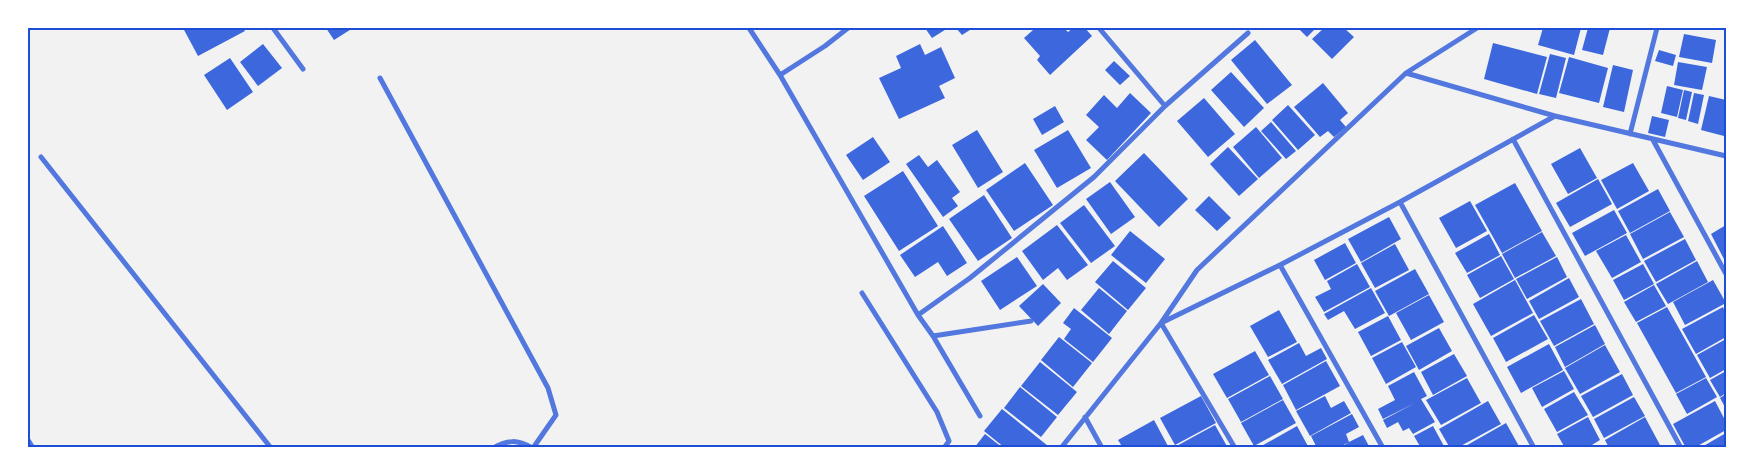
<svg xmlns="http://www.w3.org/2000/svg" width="1754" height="475" font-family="Literata,serif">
<rect width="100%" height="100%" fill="#f2f2f2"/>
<path fill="#3d67dc" d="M183,28H243L245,31L198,56Z
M326,28H353L334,40Z
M925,28H948L932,38Z
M956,28H973L962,35Z
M1030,28H1064L1068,32L1073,28H1085L1092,36L1050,75L1037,60L1040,56L1024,38L1033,30Z
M1298,28H1316L1307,37Z
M1324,28H1344L1354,37L1332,59L1312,39Z
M1543,28H1581L1574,55L1538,45Z
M1588,28H1610L1603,55L1582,50Z
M1684,34L1716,40L1712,63L1679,57Z
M1255,40L1292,85L1267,104L1231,60Z
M1493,43L1547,57L1537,94L1484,79Z
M263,44L282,68L258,86L240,62Z
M920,44L925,55L941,47L955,78L939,86L945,98L899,119L879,78L901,68L896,56Z
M1659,50L1676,55L1673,66L1655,61Z
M1550,54L1566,58L1556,98L1539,94Z
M1569,57L1608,68L1599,103L1559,93Z
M230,58L253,92L227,110L204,75Z
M1114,61L1130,76L1120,85L1105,70Z
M1678,62L1707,67L1702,90L1674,85Z
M1613,65L1633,70L1624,112L1603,107Z
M1231,72L1264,108L1244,127L1211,90Z
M1323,83L1348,113L1340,120L1346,127L1334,137L1328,131L1320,137L1294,107Z
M1667,86L1683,90L1677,117L1661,113Z
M1684,90L1692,92L1686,120L1678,118Z
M1130,93L1151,113L1107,160L1086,140L1099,127L1086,115L1104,95L1117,108Z
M1694,93L1704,95L1698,124L1688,121Z
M1709,96L1726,100V125L1724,136L1701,130Z
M1204,98L1235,134L1208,157L1177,121Z
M1288,105L1315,135L1298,150L1272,120Z
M1055,106L1064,122L1042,135L1033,119Z
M1652,116L1669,120L1665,137L1648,133Z
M1271,122L1296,151L1286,159L1261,131Z
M1256,127L1282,158L1259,178L1233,147Z
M977,130L1003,172L978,188L952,145Z
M1068,130L1091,168L1057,188L1034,150Z
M873,137L890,162L863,180L846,155Z
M1228,147L1258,179L1239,196L1210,164Z
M1580,148L1597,178L1568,194L1551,164Z
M1144,153L1188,199L1159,227L1115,181Z
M919,155L928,167L937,160L960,192L952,198L958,206L943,217L906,164Z
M1025,163L1053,205L1014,231L986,190Z
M1633,163L1649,191L1617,209L1601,180Z
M903,171L938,226L899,251L864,196Z
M1598,179L1612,204L1570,227L1556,203Z
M1110,182L1135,217L1111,234L1086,199Z
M1515,183L1542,231L1502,253L1475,205Z
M1658,189L1670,211L1630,233L1618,211Z
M984,195L1012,238L978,261L949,219Z
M1209,196L1231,218L1217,231L1195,210Z
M1470,201L1487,231L1456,248L1439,218Z
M1084,205L1115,246L1091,263L1060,223Z
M1614,210L1627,233L1585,256L1572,233Z
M1670,212L1684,237L1643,259L1630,234Z
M1389,217L1401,239L1361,262L1348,239Z
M1057,225L1088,265L1067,280L1058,268L1043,280L1022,251Z
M1726,225V263L1711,234Z
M943,226L967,263L947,276L938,262L915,277L900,255Z
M1130,231L1165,259L1146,283L1111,255Z
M1542,232L1556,256L1515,278L1502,254Z
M1489,234L1500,255L1467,273L1455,253Z
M1626,235L1641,262L1612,278L1596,251Z
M1685,239L1696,260L1656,282L1644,261Z
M1345,243L1356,263L1325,280L1314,260Z
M1395,244L1409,270L1375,288L1361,263Z
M1501,256L1514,279L1480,298L1467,275Z
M1017,257L1037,286L1000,310L981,281Z
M1557,257L1567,277L1527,299L1516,279Z
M1113,261L1146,288L1128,310L1095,282Z
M1697,261L1708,282L1668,304L1656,284Z
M1357,264L1370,287L1324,312L1315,297L1331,289L1327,281Z
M1643,264L1654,284L1624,300L1613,280Z
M1415,269L1429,294L1389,316L1375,291Z
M1569,278L1579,297L1539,319L1529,301Z
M1515,280L1533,313L1491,336L1473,304Z
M1713,280L1726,303L1685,325L1673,302Z
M1043,284L1061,303L1038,326L1019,306Z
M1654,285L1666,306L1636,322L1624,302Z
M1099,288L1127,311L1109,334L1081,310Z
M1371,288L1385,313L1355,329L1344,311L1328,320L1324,314Z
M1429,295L1444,322L1411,340L1396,313Z
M1581,299L1594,324L1554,346L1540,321Z
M1667,307L1706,377L1676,393L1637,323Z
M1723,307L1726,314V337L1696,354L1682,329Z
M1074,308L1112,338L1093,362L1064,339L1071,329L1063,323Z
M1279,310L1297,342L1268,357L1250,326Z
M1534,315L1548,339L1506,362L1493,338Z
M1388,316L1401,340L1371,356L1358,332Z
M1595,325L1605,344L1565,367L1555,347Z
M1439,328L1452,351L1419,370L1406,346Z
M1059,337L1092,363L1073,387L1041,360Z
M1726,339V369L1710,378L1697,355Z
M1402,342L1416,367L1386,384L1372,358Z
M1299,343L1306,356L1321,348L1327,359L1282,384L1268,360Z
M1549,344L1563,370L1521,393L1507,367Z
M1605,345L1620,372L1580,394L1565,368Z
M1255,351L1269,375L1227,398L1213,374Z
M1454,354L1467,376L1433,395L1421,372Z
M1326,361L1340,386L1296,410L1283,385Z
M1040,362L1077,392L1058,415L1021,386Z
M1564,371L1574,389L1542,407L1532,388Z
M1726,371V393L1720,397L1710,380Z
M1414,372L1427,396L1421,399L1435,422L1413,434L1409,428L1403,431L1398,422L1387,428L1383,420L1415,403L1383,419L1378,409L1395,400L1388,386Z
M1622,374L1633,395L1593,417L1581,396Z
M1270,376L1283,399L1241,422L1228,399Z
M1467,378L1481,403L1441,425L1426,400Z
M1706,378L1717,397L1687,414L1676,394Z
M1020,387L1057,417L1041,437L1004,408Z
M1574,392L1588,415L1557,432L1544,409Z
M1726,394V409L1720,398Z
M1201,396L1216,423L1175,445L1160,418Z
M1325,396L1331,408L1344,401L1351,413L1310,436L1296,411Z
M1634,397L1645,416L1604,438L1594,419Z
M1283,400L1296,423L1254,446L1241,423Z
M1488,401L1501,424L1457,448H1450L1439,429Z
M1715,401L1726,422V430L1694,448H1686L1673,424Z
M1002,409L1048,446L1047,448H1005L984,431Z
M1352,414L1359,427L1346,434L1349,442L1338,448H1317L1311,436Z
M1588,417L1600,440L1587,448H1565L1557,434Z
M1645,417L1660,445L1655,448H1609L1605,440Z
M1154,420L1169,448H1123L1118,440Z
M1506,423L1520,448H1462Z
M1215,425L1228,448H1173Z
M1297,426L1309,448H1258Z
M1433,426L1445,448H1421L1414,436Z
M1726,433V448H1700Z
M985,434L1003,448H974Z
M1363,435L1370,448H1340L1349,442Z"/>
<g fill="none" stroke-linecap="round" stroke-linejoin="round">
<path stroke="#5277de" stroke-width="5" d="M273,28L303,69
M749,28L780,75L918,315L933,336L980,416
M1099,28L1165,106
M1406,73L1555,116L1726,156
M780,75L825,46L848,28
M380,78L548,388L556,415L533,448
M1630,134L1657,28
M1513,139L1681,448
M1653,140L1726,274
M41,157L271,448
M1400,202L1534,448
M1280,265L1383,448
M862,293L937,412L949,441L944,448
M918,315L970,278L1094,177L1165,106L1248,33
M933,336L1031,321
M1085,417L1102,448
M28,440L33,448
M493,448C508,440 517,439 532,448
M1061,448L1161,323L1197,270L1406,73L1477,28
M1235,448L1161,323L1280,265L1400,202L1555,116"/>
</g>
<rect width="1754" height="475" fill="none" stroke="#ffffff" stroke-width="58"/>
<rect x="29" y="29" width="1696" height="417" fill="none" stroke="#1d4ed8" stroke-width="2"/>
</svg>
